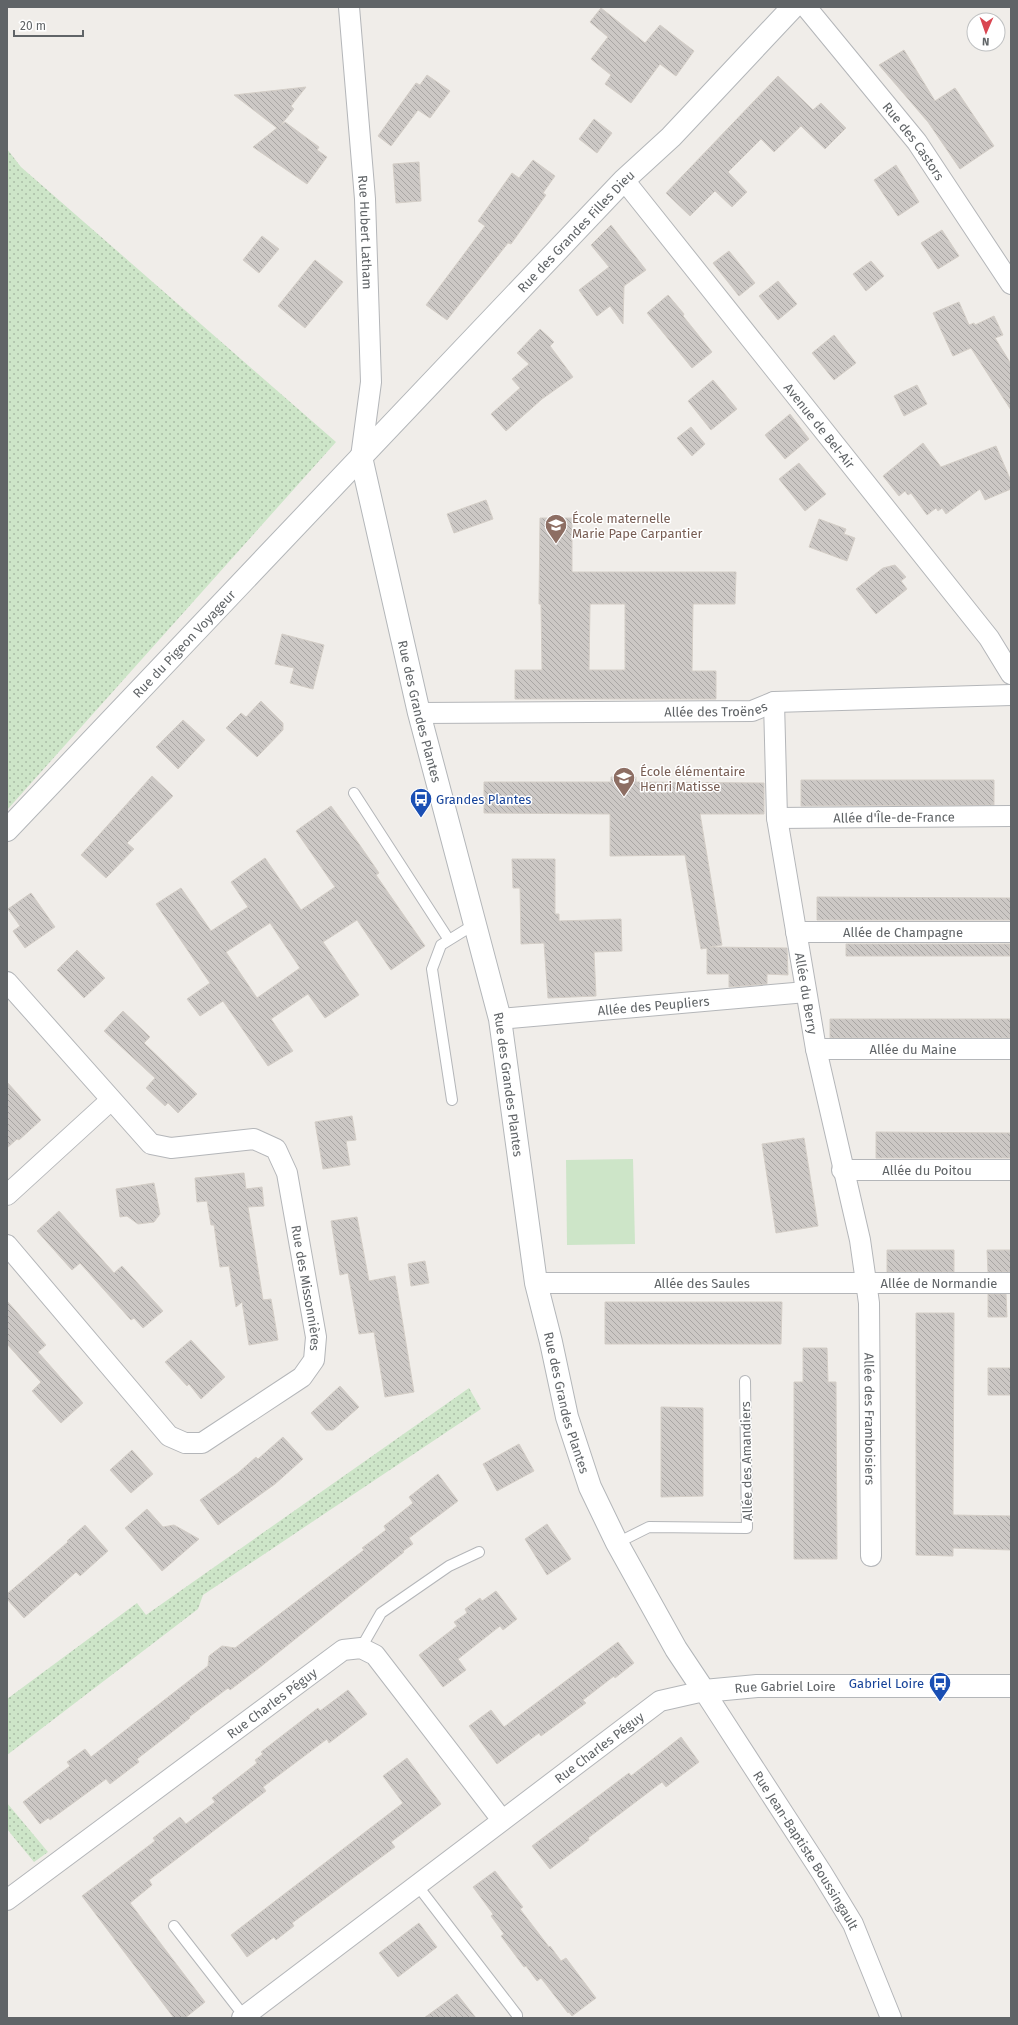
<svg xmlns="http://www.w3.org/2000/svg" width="1018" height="2025" font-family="'Fira Sans',sans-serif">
<defs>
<pattern id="grass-dots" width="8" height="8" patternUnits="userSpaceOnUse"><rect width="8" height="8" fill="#cde5c8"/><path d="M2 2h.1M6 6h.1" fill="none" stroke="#aabda6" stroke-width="1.8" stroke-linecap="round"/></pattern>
<pattern id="building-back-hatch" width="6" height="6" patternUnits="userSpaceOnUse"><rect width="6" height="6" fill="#ccc8c5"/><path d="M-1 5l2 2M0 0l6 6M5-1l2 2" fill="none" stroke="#a9a6a4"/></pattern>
</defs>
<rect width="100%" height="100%" fill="#f0ede9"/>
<path fill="url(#grass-dots)" d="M7,149L21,167L336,442L7,810Z
M469,1388L481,1409L203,1595L198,1609L7,1755V1699L137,1603L146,1615Z
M7,1803L48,1852L34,1862L7,1829Z"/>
<path fill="#cde5c8" d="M633,1159L635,1244L567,1245L566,1160Z"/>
<path fill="url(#building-back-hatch)" stroke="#d4cec7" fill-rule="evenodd" d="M601,8L645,43L660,25L694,51L676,76L660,64L631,103L605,84L611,75L591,59L608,37L590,22Z
M904,50L935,101L955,88L994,146L960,169L928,122L879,65Z
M427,75L450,91L430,118L418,110L391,146L378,136L416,83L420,85Z
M778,76L813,110L821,103L846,128L825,149L801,126L774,152L761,139L728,172L747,192L732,207L715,191L690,216L666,193Z
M306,87L291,106L294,109L280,126L285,122L319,147L317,150L327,157L307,184L253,147L277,128L234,95Z
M594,119L612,133L597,153L579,139Z
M533,160L555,176L543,193L546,195L511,244L508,243L447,320L426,305L485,226L478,221L512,173L519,178Z
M419,162L421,201L396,203L393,164Z
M896,165L919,202L898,216L874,180Z
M611,225L646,270L624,286L623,324L610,306L597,316L579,290L609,267L591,245Z
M942,230L959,256L938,269L921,243Z
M262,236L279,249L259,273L243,260Z
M729,251L755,283L739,296L713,263Z
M315,260L343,282L305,328L278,306Z
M871,261L884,276L866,291L853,274Z
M778,281L797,304L778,320L759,296Z
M668,295L684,314L683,316L712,352L692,368L647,313Z
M959,302L969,325L974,323L975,325L994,316L1003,335L995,338L1011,364V410L971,348L953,356L933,313Z
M540,329L554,342L550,346L573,377L542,399L506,431L491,414L520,388L512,379L529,364L517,353Z
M834,335L856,363L834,380L812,353Z
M713,380L737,409L711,430L688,401Z
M917,385L927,404L904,416L894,396Z
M790,414L809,439L785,459L765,435Z
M691,427L705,444L692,456L677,438Z
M923,443L941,467L996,446L1011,481V489L985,500L980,489L946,514L942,508L938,511L936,508L927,515L911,493L908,495L905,491L899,496L883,476Z
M799,463L826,494L805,511L779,479Z
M486,500L493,519L454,533L447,514Z
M540,518H572V572H736L735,604H693L692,671H716V699H515V670H542L541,604H539ZM590,604H625V670H589Z
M819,519L846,529L844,534L855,538L847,561L809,547Z
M895,565L906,577L901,581L907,589L876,614L856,589L883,568Z
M282,634L324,645L313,689L290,683L294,668L275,664Z
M261,701L283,723V730L257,757L226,728L241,713L246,717Z
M183,720L205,740L178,769L156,747Z
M152,776L173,796L127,843L134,849L106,878L81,855Z
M611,777H636V782L764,783V814H700L722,945L710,947L787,948L788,975L767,974V984L729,987V974H707V948L701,949L685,855L610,856V814L484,813V782H611Z
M801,780H994V805L801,806Z
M331,806L359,844L379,873L376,875L425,946L391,970L357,920L323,942L359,995L325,1018L308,994L271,1019L293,1051L268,1066L223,1001L200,1016L187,999L210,983L156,904L181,888L211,931L248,907L231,882L265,858L301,910L335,887L296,831ZM270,923L300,968L257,998L226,952Z
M512,859H555V914H559V921L621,919L622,951L594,952L596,996L548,998L544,943L521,944L520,888H513Z
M31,893L55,927L25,948L13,931L20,926L8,909Z
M817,897L1011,898V920H817Z
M846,944H1010V956H846Z
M77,950L105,978L84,998L57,970Z
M123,1011L150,1037L144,1043L197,1094L178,1113L168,1103L165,1106L146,1088L155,1078L104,1031Z
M830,1019H1011V1038H830Z
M7,1082L41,1120L19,1140L17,1139L7,1148Z
M352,1116L356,1140L346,1141L350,1165L323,1169L315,1122Z
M876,1132L1011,1133V1158H876Z
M804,1138L818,1226L776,1233L762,1144Z
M244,1173L246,1189L262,1187L264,1206L248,1207L263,1300L271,1299L278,1340L249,1345L242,1302L236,1307L229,1266L220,1267L214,1225H211L207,1201L197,1202L195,1178Z
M154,1183L160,1214L154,1222L138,1224L127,1216L120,1217L116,1189Z
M59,1211L114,1273L122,1266L163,1311L143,1328L134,1318L131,1320L80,1263L72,1270L37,1231Z
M357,1217L369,1281L395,1276L414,1392L385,1397L374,1332L359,1334L348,1273L340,1275L331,1221Z
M887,1250H954V1272H887Z
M987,1250H1011V1272H988Z
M425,1261L429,1283L411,1286L408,1264Z
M988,1294H1006L1007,1317H988Z
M7,1301L46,1345L38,1352L83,1403L61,1423L32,1391L41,1382L7,1344Z
M605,1302H782L781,1344H605Z
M916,1313H954L953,1515L1011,1516V1550L953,1548V1556L916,1555Z
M191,1340L225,1377L201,1399L189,1384L187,1386L165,1362Z
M803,1348H827L828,1382H836L837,1559H794V1382H803Z
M988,1368H1011V1395H988Z
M340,1386L359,1407L333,1430H326L311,1413Z
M661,1407L703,1408V1496L661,1497Z
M283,1437L303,1459L275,1484L218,1525L200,1500L238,1473L256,1457L258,1459Z
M519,1444L534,1471L497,1491L483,1464Z
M132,1450L153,1474L131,1493L110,1470Z
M438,1474L458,1501L409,1538L413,1544L403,1551L404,1552L259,1668L230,1690L228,1688L189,1717L190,1718L137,1759L139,1762L110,1784L106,1779L50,1820L48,1818L40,1824L23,1802L70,1766L67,1762L85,1749L91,1757L208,1666L209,1656L222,1646L235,1648L364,1550L362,1548L386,1530L384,1526L413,1503L409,1497Z
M147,1509L163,1527L174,1525L199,1539L162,1571L125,1528Z
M547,1524L571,1559L547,1575L525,1539Z
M85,1525L108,1551L80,1576L76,1572L24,1618L7,1599V1594L68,1542L67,1541Z
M496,1591L517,1619L503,1630L500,1626L458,1659L466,1670L443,1687L419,1655L457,1626L454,1622L467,1613L465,1609L480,1598L482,1601Z
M618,1642L634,1663L615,1678L614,1676L583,1700L586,1703L541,1736L539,1733L497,1764L469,1726L491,1710L504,1727Z
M348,1690L367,1714L329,1743L327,1739L263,1787L266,1791L149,1880L152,1885L130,1903L205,2002L185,2018H174L82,1896L155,1841L153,1838L180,1817L186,1824L215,1802L212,1798L257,1763L255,1760L263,1754L261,1752L318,1708L320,1711Z
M681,1737L699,1762L666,1787L662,1782L588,1838L589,1840L550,1869L532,1846L629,1773L631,1776Z
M407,1758L441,1804L391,1842L395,1847L292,1923L294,1926L276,1940L274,1937L247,1957L231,1935L403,1803L383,1776Z
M495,1871L523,1907L520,1909L549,1947L550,1946L561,1961L566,1958L596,1998L572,2016L569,2012L568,2013L541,1978L537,1981L526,1966L524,1967L501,1936L504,1934L491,1916L493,1914L473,1887Z
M419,1923L437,1947L398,1977L379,1953Z
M457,1994L476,2018H424Z"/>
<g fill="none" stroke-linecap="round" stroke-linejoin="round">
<g stroke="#b4b6b9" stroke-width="12">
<path id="lane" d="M354,793L449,940
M452,1100L432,969L441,945L475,924
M617,1543L649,1527L747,1528L745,1381
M361,1648L381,1613L449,1566L479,1552
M417,1885L517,2015V2018
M174,1926L244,2016"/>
</g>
<g stroke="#b4b6b9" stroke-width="22">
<g id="street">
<path id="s1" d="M349,7L365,199L371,382L361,457"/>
<path id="s2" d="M806,7L917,142L1011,284"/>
<path id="s3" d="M624,180L989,638L1011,674"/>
<path id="s4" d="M774,702L777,818L816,1049L860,1240L869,1303L871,1556"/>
<path id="s5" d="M419,713L752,711L774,702L1011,695"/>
<path id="s6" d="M777,818L1011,816"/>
<path id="s7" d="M796,932H1011"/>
<path id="s8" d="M7,982L151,1144L171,1148L254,1139L276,1149L287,1173L316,1337L314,1360L302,1377L202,1443H185L169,1436L7,1245"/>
<path id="s9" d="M500,1019L806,992"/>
<path id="s10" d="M816,1049H1011"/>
<path id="s11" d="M842,1170H1011"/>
<path d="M7,1195L111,1100"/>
<path id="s12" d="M536,1283H1011"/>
<path id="s13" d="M7,1900L343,1650L361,1648L375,1655L502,1820"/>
<path id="s14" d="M242,2018L660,1701L704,1691L822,1873L853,1924L891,2018"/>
</g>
</g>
<g stroke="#b3b6b9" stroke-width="24">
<g id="secondary">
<path id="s15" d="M361,457L419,713L500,1019L536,1283L551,1342L567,1417L590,1487L617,1543L676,1649L704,1691L757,1686H1011"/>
<path id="s16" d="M7,830L624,180L671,137L793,7"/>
</g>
</g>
<use href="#lane" stroke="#fff" stroke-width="10"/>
<use href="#street" stroke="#fff" stroke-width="20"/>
<use href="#secondary" stroke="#fff" stroke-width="22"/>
</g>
<defs>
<g id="school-pin" transform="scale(1.15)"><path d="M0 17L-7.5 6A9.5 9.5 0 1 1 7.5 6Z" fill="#8d6e63" stroke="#fff"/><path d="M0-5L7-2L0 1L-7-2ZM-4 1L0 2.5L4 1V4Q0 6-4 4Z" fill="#fff"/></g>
<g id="bus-pin" transform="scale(1.15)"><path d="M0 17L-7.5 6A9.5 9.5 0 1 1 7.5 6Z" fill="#1a4fb4" stroke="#fff"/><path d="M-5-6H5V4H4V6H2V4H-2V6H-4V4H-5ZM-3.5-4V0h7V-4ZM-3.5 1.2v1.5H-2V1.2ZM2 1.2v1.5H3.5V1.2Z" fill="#fff"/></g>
</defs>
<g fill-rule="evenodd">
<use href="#school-pin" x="556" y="525"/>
<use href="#school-pin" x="624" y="778"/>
<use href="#bus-pin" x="421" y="799"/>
<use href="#bus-pin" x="940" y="1683"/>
</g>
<g text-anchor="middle" stroke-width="3" stroke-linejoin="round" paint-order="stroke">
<g font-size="13" fill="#606467" stroke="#fff">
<text dy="5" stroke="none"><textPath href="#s2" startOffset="172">Rue des Castors</textPath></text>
<text dy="5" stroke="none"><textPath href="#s16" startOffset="826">Rue des Grandes Filles Dieu</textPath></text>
<text dy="5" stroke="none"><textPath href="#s1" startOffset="226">Rue Hubert Latham</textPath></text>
<text dy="5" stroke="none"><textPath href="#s3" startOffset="314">Avenue de Bel-Air</textPath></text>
<text dy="5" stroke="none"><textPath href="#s16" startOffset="257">Rue du Pigeon Voyageur</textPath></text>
<text dy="5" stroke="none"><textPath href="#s5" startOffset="297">Allée des Troënes</textPath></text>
<text dy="5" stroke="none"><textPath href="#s15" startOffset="261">Rue des Grandes Plantes</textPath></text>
<text dy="5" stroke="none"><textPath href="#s6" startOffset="117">Allée d'Île-de-France</textPath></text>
<text dy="5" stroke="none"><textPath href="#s7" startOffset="107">Allée de Champagne</textPath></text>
<text dy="5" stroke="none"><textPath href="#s4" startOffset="294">Allée du Berry</textPath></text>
<text dy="5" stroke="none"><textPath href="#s9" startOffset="154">Allée des Peupliers</textPath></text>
<text dy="5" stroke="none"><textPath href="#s10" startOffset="97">Allée du Maine</textPath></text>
<text dy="5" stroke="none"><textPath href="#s15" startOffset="645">Rue des Grandes Plantes</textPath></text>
<text dy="5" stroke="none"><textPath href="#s11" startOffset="85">Allée du Poitou</textPath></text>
<text dy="5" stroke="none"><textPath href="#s12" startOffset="166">Allée des Saules</textPath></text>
<text dy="5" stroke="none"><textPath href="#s12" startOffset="403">Allée de Normandie</textPath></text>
<text dy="5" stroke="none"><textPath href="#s8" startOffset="488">Rue des Missonnières</textPath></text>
<text dy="5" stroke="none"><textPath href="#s15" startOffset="969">Rue des Grandes Plantes</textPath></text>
<text dy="5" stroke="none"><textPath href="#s4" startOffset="726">Allée des Framboisiers</textPath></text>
<text transform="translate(746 1461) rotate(-91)" y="5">Allée des Amandiers</text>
<text dy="5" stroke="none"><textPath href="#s15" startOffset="1372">Rue Gabriel Loire</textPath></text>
<text dy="5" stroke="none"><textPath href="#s13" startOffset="330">Rue Charles Péguy</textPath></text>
<text dy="5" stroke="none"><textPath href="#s14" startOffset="448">Rue Charles Péguy</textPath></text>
<text dy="5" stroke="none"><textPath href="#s14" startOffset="759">Rue Jean-Baptiste Boussingault</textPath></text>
</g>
<g font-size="13" fill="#785e54" stroke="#fff" text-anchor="start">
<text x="572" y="523">École maternelle<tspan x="572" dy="15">Marie Pape Carpantier</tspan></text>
<text x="640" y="776">École élémentaire<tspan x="640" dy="15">Henri Matisse</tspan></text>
</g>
<g font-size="13" fill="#164399" stroke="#fff" text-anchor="start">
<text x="436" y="804">Grandes Plantes</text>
<text x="924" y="1688" text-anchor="end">Gabriel Loire</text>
</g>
</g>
<rect width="1018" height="2025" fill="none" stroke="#606467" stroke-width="16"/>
<g transform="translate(986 32) rotate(182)"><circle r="19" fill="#ffffff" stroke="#bfc1c2"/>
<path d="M0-3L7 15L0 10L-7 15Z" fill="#d94651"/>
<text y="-6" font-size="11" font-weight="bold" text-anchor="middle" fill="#606467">N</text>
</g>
<path d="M14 30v6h69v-6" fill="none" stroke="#606467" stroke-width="2"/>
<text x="20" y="30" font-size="12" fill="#606467" stroke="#ffffff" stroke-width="3" paint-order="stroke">20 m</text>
</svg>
